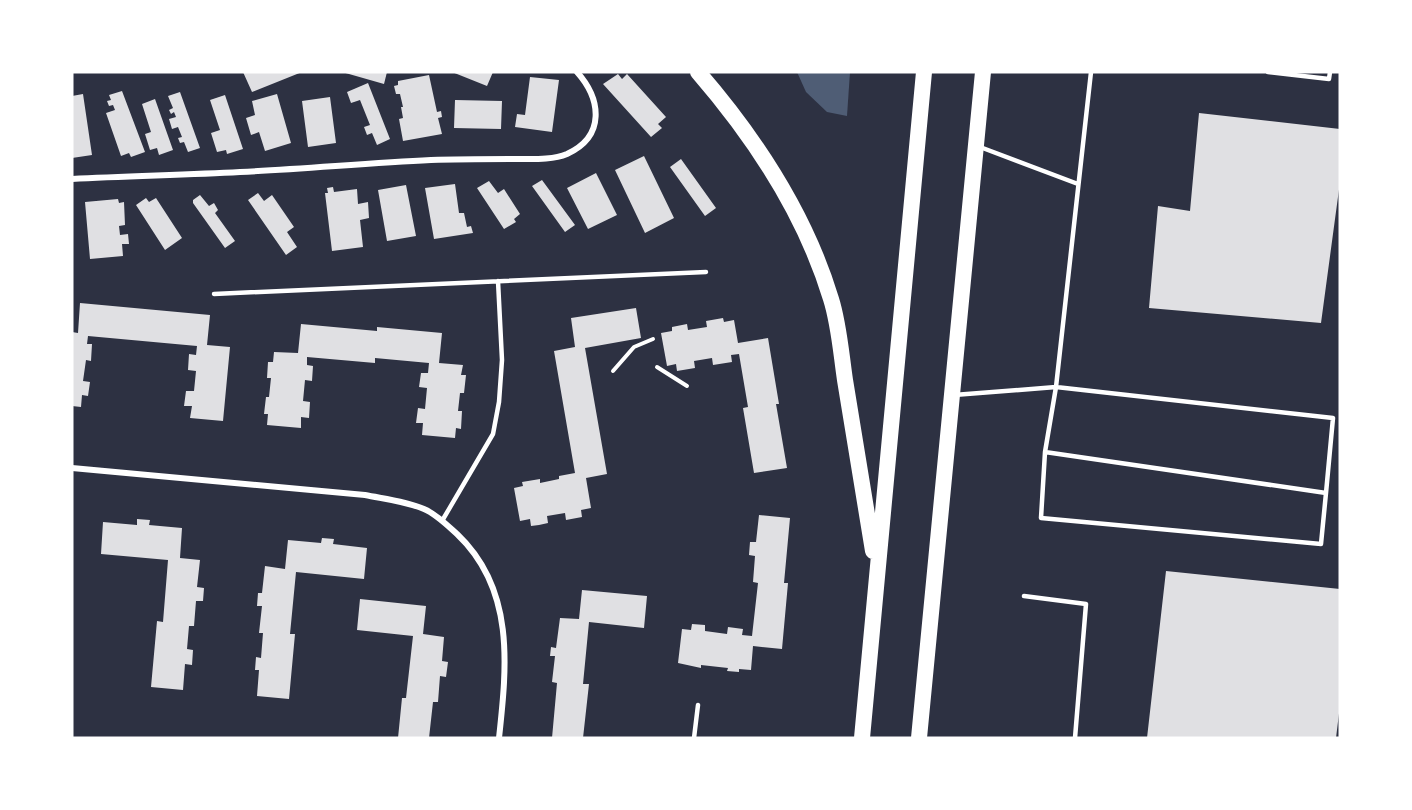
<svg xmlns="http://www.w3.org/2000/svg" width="1412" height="810" font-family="'Fira Sans',sans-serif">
<rect width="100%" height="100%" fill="#2d3142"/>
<path fill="#4f5d75" d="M797,72H850L847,116L827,112L806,92Z"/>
<path fill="#e0e0e3" d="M243,72H302L252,92Z
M342,72H387L384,84Z
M452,72H493L487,86Z
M618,74L622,79L627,74L666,117L658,124L662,128L651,137L603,84Z
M429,75L437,112L441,111L442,117L438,118L442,134L403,141L399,119L403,118L401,107H403L400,94H396L394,86L398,85V81Z
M530,77L559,80L552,132L515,127L517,114L525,115Z
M368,83L390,139L377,145L372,133L367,135L364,127L370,125L360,100L351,103L347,92Z
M122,91L145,152L131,157L129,153L121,156L106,113L115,110L113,105L109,106L107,101L111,100L109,95Z
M180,92L200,148L188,152L184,142L180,143L178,138L182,137L178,127L172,129L169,119L176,117L174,112L171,114L169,110L173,108L168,96Z
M83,94L92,155L72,158V96Z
M277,94L291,143L265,151L259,132L251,135L246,118L255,115L252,101Z
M225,95L243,149L227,154L226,150L217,152L211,133L220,130L210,100Z
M330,97L336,143L308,147L302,101Z
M155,99L173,150L159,155L157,148L150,150L145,134L151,132L142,104Z
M455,100L502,101L501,129L454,128Z
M1199,113L1340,129V182L1321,323L1149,308L1158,206L1190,211Z
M644,156L674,218L645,233L615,170Z
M681,159L716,208L705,216L670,167Z
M596,173L617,215L588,229L567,188Z
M542,180L575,225L565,232L532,186Z
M489,181L498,193L504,189L520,214L514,219L516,222L504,229L477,188Z
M455,184L459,213H464L467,227L471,226L473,233L434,239L425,188Z
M406,185L416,236L387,241L378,190Z
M333,187L334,192L357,189L358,204L368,202L369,218L360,220L363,247L332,251L325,193H328L327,188Z
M258,193L264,201L272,195L294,227L287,232L297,247L286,255L248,200Z
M200,195L209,206L214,203L218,210L215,213L235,241L225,248L193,203V200Z
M146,198L149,202L156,198L182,238L165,250L136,205Z
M118,199L119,203L124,202L125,225L119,226L120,235L128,234L129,244H122L123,256L90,259L85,202Z
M80,303L210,315L207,345L230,347L223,421L190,418L192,406H184L186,391H194L196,371L188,370L189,354L196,355L197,346L88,336L87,344H92L91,361L86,360L83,381L90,382L88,396L82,395L81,407L72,406V332L78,333Z
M636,308L641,338L585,348L607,474L586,478L591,508L581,510L582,517L566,520L565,513L547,516L548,523L539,525L531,526L530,519L520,521L514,488L523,486L522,482L540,479V483L559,479V476L575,473L554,351L575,347L571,318Z
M723,318L724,322L734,320L738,343L768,338L779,404H776L787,468L754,473L743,408L748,407L739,354L731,355L732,362L713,365L712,358L694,361L695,368L677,371L676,364L667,366L661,333L672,331V327L687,324L688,330L707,327L706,321Z
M301,324L377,331V327L442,333L439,363L463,365L461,375H466L464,393H460L458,411H462L461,429L456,428L455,438L422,435L423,423H416L418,408L425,409L427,388L419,387L421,373H428L429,363L375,358V363L307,357V365L313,366L312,381L305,380L303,401L310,402L309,418L301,417V428L267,425L268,414H264L266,397H269L271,378H267L268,362H273L274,352L298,353Z
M759,515L790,518L784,583H788L782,649L753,646L751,670L739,669V672L727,671L728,668L701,665V668L678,663L682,629L691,630L692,624L705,625V631L727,634L728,627L743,629L742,635L752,636L758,583L753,582L755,556L749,555L750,542H756Z
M137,519L150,520L149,525L182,528L180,558L200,560L197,587L204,588L203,601H196L194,626H189L187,649L193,650L192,665L185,664L183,690L151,687L157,621L163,622L168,560L101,554L103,522L137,525Z
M322,538L334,539L333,544L367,548L364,579L296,572L290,634H295L289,699L257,696L259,670H255L256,657L261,658L263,633H259L262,606H257L258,593H262L265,566L285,569L288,540L321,543Z
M1166,571L1340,589V705L1336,738H1147Z
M582,590L647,596L644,628L589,622L583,684H589L583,738H552L557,683L552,682L555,656H550L551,647L556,648L560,618L579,619Z
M360,599L426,606L423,634L444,637L442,661L448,662L446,677L440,676L438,702H433L429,738H398L402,698H406L413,636L357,630Z"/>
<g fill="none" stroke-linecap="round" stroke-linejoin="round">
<path stroke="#fff" stroke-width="4" d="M657,367L687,386
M613,371L634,347L653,339"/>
<path stroke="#fff" stroke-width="4.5" d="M1268,72L1329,79L1330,72
M980,147L1078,184
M214,294L706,272
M954,395L1056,387L1333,418L1326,493L1045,452L1056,387L1091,72
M1045,452L1041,518L1321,544L1326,493
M442,521L493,434L499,402L502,360L498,281
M1024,596L1086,604L1075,738
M694,738L698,705"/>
<path stroke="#fff" stroke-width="6" d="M72,179C128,176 184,175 240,172C304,169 367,163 431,160C460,159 489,159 517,159C533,159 553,160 567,154C606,136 601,99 577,72
M72,468L365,495C385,499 405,501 424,509C436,514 447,525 457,534C515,589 507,665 499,738"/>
<path stroke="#fff" stroke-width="16" d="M698,72C756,139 805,213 831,299C839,324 841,353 845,380C854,437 864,494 873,551
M862,738L924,72
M919,738L983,72"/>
</g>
<rect width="1412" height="810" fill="none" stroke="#ffffff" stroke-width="147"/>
</svg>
